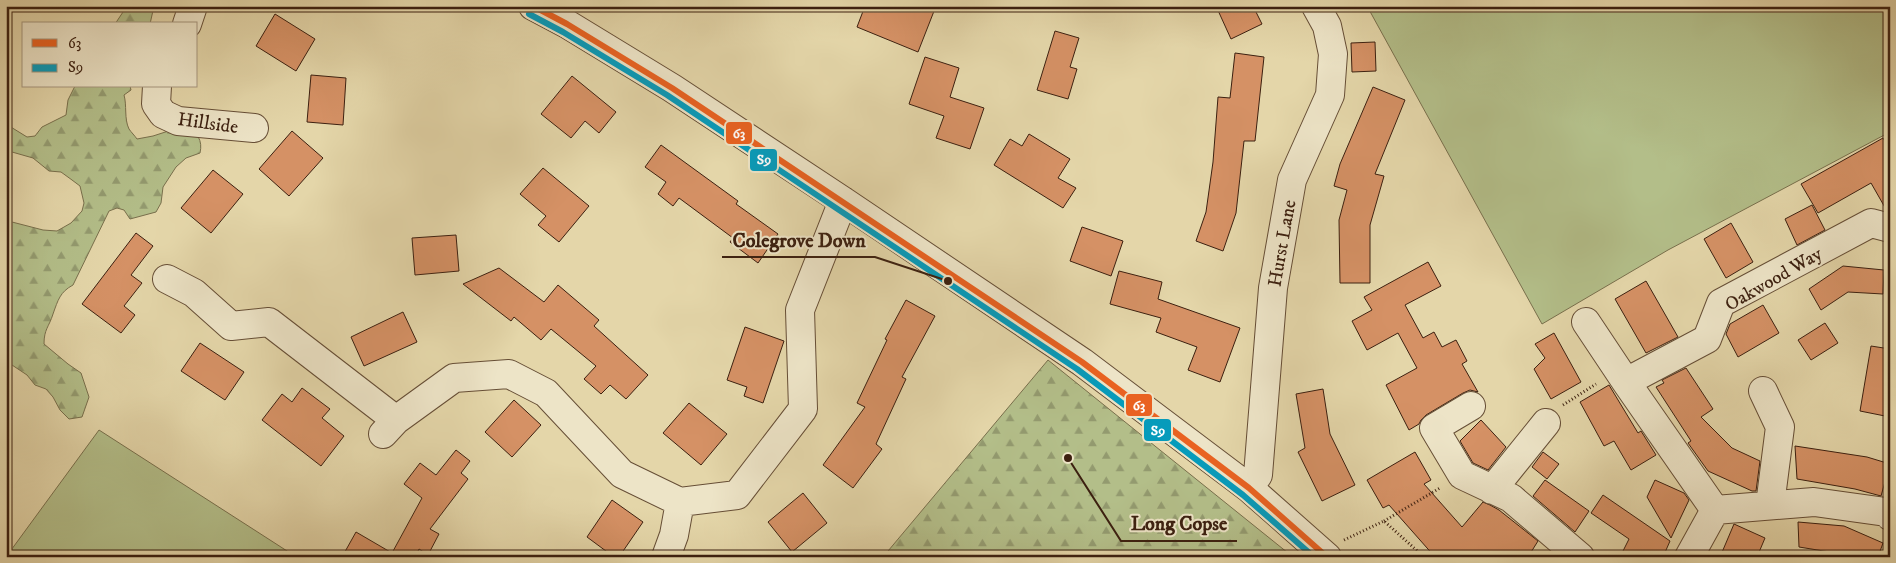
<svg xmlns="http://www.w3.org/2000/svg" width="1896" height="563" font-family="'IM FELL DW Pica',serif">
<defs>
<pattern id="forest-firs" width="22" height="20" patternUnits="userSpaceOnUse" patternTransform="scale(1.25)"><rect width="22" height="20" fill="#b3be89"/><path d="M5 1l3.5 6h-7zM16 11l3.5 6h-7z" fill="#939a6f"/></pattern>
</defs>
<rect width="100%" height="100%" fill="#e4d6a9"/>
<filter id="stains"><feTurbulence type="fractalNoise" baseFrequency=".004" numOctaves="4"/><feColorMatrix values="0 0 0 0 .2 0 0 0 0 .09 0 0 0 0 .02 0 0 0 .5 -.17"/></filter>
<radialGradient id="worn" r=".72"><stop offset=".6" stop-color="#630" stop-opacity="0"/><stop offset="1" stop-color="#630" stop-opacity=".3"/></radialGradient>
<path fill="#b3be89" stroke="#786f4c" d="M1367,6H1890V132L1668,250L1542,324Z
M99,430L284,549L296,557H6Z"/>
<path fill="url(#forest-firs)" stroke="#786f4c" d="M127,6H154L150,24H115Z
M75,86H130L131,90L124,95C127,105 124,119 129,129C131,132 135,136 137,139L153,136L187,125C197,133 203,140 200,153L186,158L176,167L163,187L161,203L156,212L130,219L124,210L117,208L109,211L73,285C60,292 58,300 53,314C49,327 44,329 44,344L68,364L81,373L89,397L82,417L69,419L60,410L53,397L46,389L35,385L27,375L6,361V226L12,222L43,230L57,231L71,223L82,211L84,203L80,186L72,180L61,172L49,171L33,158L12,152L6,147V124L27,137L35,136L42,127L66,115L68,100Z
M1048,360L1293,557H883Z"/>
<path fill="#d59165" stroke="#3c2010" d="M865,6H936L918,52L857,27Z
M1216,6H1253L1262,24L1231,39Z
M275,14L315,39L296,71L256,46Z
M1055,31L1079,38L1070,67L1077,69L1068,99L1037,90Z
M1375,42L1376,71L1352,72L1351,43Z
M1235,53L1264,57L1255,141H1244L1236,213L1223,251L1196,241L1206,212L1213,162L1218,97L1230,98Z
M925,57L959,68L950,97L984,108L970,149L936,138L944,116L909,104Z
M311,75L346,78L343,125L307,122Z
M572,76L616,112L599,133L585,121L571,138L541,114Z
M1373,87L1405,100L1375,174L1384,176L1370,225V283H1340L1339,220L1347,190L1334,186L1340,164Z
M292,131L323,158L289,196L259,169Z
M1029,134L1070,159L1058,178L1076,188L1063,208L994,165L1010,139L1022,146Z
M1883,138L1890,150V212L1887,211L1871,183L1818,213L1801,184Z
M661,145L738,201L736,204L778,234L758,263L730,242L733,238L679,198L673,206L658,194L666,182L645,167Z
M543,168L589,206L559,242L538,225L546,216L520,194Z
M213,170L243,194L211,233L181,208Z
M1812,205L1825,230L1797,245L1785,219Z
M1731,223L1753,262L1726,278L1704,239Z
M1082,227L1123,241L1111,276L1070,261Z
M136,233L153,246L131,275L142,283L124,306L135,315L121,333L82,304Z
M456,235L459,271L415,275L412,238Z
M1428,262L1441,286L1405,305L1423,338L1434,332L1442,347L1456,340L1467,361L1462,364L1478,392L1470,390L1463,393L1426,415L1421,420L1419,424L1409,430L1386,385L1417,368L1398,333L1367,350L1352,321L1372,310L1364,297Z
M1843,266L1884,270L1883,294L1848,292L1821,310L1809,289Z
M499,268L544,302L558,285L599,320L594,326L648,375L626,399L610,385L601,394L584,379L596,366L551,329L541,340L514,317L511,321L463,284Z
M1119,271L1162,282L1158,299L1240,328L1220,382L1188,370L1197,347L1156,332L1161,318L1110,304Z
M1646,281L1678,337L1646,353L1615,299Z
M906,300L935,316L902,377L906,379L876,444L882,449L853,488L823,465L865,407L857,403L887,340L885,339Z
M1763,305L1779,333L1738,357L1726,334L1730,324Z
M403,312L417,342L364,366L351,337Z
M1825,323L1838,343L1811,360L1798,340Z
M745,327L784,341L763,403L744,396L747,387L727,380Z
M1554,333L1581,382L1551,399L1534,369L1545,358L1535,344Z
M200,343L244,372L225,400L181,371Z
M1871,346L1890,349V417L1860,411Z
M1686,368L1713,409L1701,417L1732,448L1760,461L1756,491H1752L1708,471L1688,443L1691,441L1656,387L1664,383L1662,380Z
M1609,385L1638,433L1641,431L1656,455L1631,470L1614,441L1604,446L1580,402Z
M302,388L330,409L322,418L344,436L321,466L262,420L282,394L292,402Z
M1323,389L1330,434L1355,485L1322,501L1298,452L1305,448L1296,394Z
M514,400L541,425L512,457L485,432Z
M689,403L727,434L701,465L663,433Z
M1481,420L1506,447L1488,470L1473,463L1460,441Z
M1795,446L1867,457L1890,464L1881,496L1855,489L1797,479Z
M456,450L470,461L461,473L468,479L430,529L439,534L428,555L419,549L415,557H342L356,532L392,553L422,498L404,484L420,463L436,475Z
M1415,452L1431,480L1424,484L1462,527L1483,502L1490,505L1499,510L1538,541L1528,557H1435L1389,505L1383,508L1367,480Z
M1543,452L1559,464L1547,479L1532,467Z
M1545,480L1589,511L1575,532L1533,496Z
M1655,480L1684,493L1689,500L1671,538L1647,497Z
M803,493L827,523L792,552L768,522Z
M1603,495L1670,541L1663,557H1620L1629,539L1591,513Z
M612,500L643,522L619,557H614L587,537Z
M1798,522L1844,526L1883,543L1878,557H1842L1836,553L1799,547Z
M1734,524L1765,538L1757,557H1720Z"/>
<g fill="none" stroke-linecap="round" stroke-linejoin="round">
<g stroke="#664e36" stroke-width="30">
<path id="minor" d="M533,6L567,24L672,88L843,201L1082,362L1249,488L1327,557
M187,24L193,6
M157,86L156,104L163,114L178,121L254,128
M167,279L194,293L231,326L269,322L396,420
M1586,322L1626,382
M1763,391L1780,427L1770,505
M1471,406L1434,428L1462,475L1511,498L1580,557
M383,434L396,420L454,378L509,374L546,393L622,474L680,502L737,495L803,409L800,310L843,201
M1249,488L1258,475L1273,288L1292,180L1330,95L1333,54L1327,26L1316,6
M1492,490L1546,423
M1715,510L1626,382L1707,339L1721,303L1871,223L1890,228
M666,557L674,535L680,502
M1689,557L1715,510L1814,502L1886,512L1890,516"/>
</g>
<path stroke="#3c2010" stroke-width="3" stroke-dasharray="1 2.5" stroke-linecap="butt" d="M1563,405L1596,384
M1384,521L1440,488
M1344,540L1384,521L1424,557"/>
<use href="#minor" stroke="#ede4c7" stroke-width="28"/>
<g stroke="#ede4c7" stroke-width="10">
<path id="bus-1" d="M533,6L567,24L672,88L1082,362L1249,488L1327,557"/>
</g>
<g stroke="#ede4c7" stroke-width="10">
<path id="bus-2" d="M529,14L563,32L667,95L1077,369L1243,495L1314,557"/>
</g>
<use href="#bus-1" stroke="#e96221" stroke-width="6"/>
<use href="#bus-2" stroke="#069bbb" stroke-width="6"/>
</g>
<g text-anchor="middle" stroke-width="4" stroke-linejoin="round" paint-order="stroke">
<g font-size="19" fill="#3c2010" stroke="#ede4c7">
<text transform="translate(208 122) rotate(8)" y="7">Hillside</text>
<text transform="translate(1281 243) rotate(-80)" y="7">Hurst Lane</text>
<text transform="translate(1773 278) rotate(-30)" y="7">Oakwood Way</text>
</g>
</g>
<path fill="none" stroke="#3c2010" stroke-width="2" d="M948 281L875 257H722M1068 458L1121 541H1237"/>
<g fill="#3c2010" stroke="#ede4c7" stroke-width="2">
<circle cx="948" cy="281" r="5"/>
<circle cx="1068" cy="458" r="5"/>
</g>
<g font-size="20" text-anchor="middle" font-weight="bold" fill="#3c2010" stroke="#ede4c7" stroke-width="4" stroke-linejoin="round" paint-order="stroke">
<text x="799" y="247">Colegrove Down</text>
<text x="1179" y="530">Long Copse</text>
</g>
<g stroke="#ede4c7" stroke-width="2">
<rect x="725" y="121" width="28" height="24" rx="5" fill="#e96221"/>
<rect x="749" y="148" width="29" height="24" rx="5" fill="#069bbb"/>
<rect x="1125" y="393" width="28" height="24" rx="5" fill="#e96221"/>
<rect x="1143" y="418" width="29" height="24" rx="5" fill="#069bbb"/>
</g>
<g font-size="14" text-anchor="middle" font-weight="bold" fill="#fff">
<text x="739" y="138">63</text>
<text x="764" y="164">S9</text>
<text x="1139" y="410">63</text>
<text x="1158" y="435">S9</text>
</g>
<rect width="1896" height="563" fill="none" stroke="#e4d6a9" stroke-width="25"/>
<rect x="8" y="8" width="1881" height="548" fill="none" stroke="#3c2010" stroke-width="2.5"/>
<rect x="12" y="12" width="1871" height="538" fill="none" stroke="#3c2010"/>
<rect x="22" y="22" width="175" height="65" fill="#ede4c7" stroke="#a6967e"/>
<rect x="32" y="39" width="25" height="8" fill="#e96221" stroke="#a6967e"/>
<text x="68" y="48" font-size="15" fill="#3c2010">63</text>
<rect x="32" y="64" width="25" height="8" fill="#069bbb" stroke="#a6967e"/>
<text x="68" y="72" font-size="15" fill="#3c2010">S9</text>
<rect width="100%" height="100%" filter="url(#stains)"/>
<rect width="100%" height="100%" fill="url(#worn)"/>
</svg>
